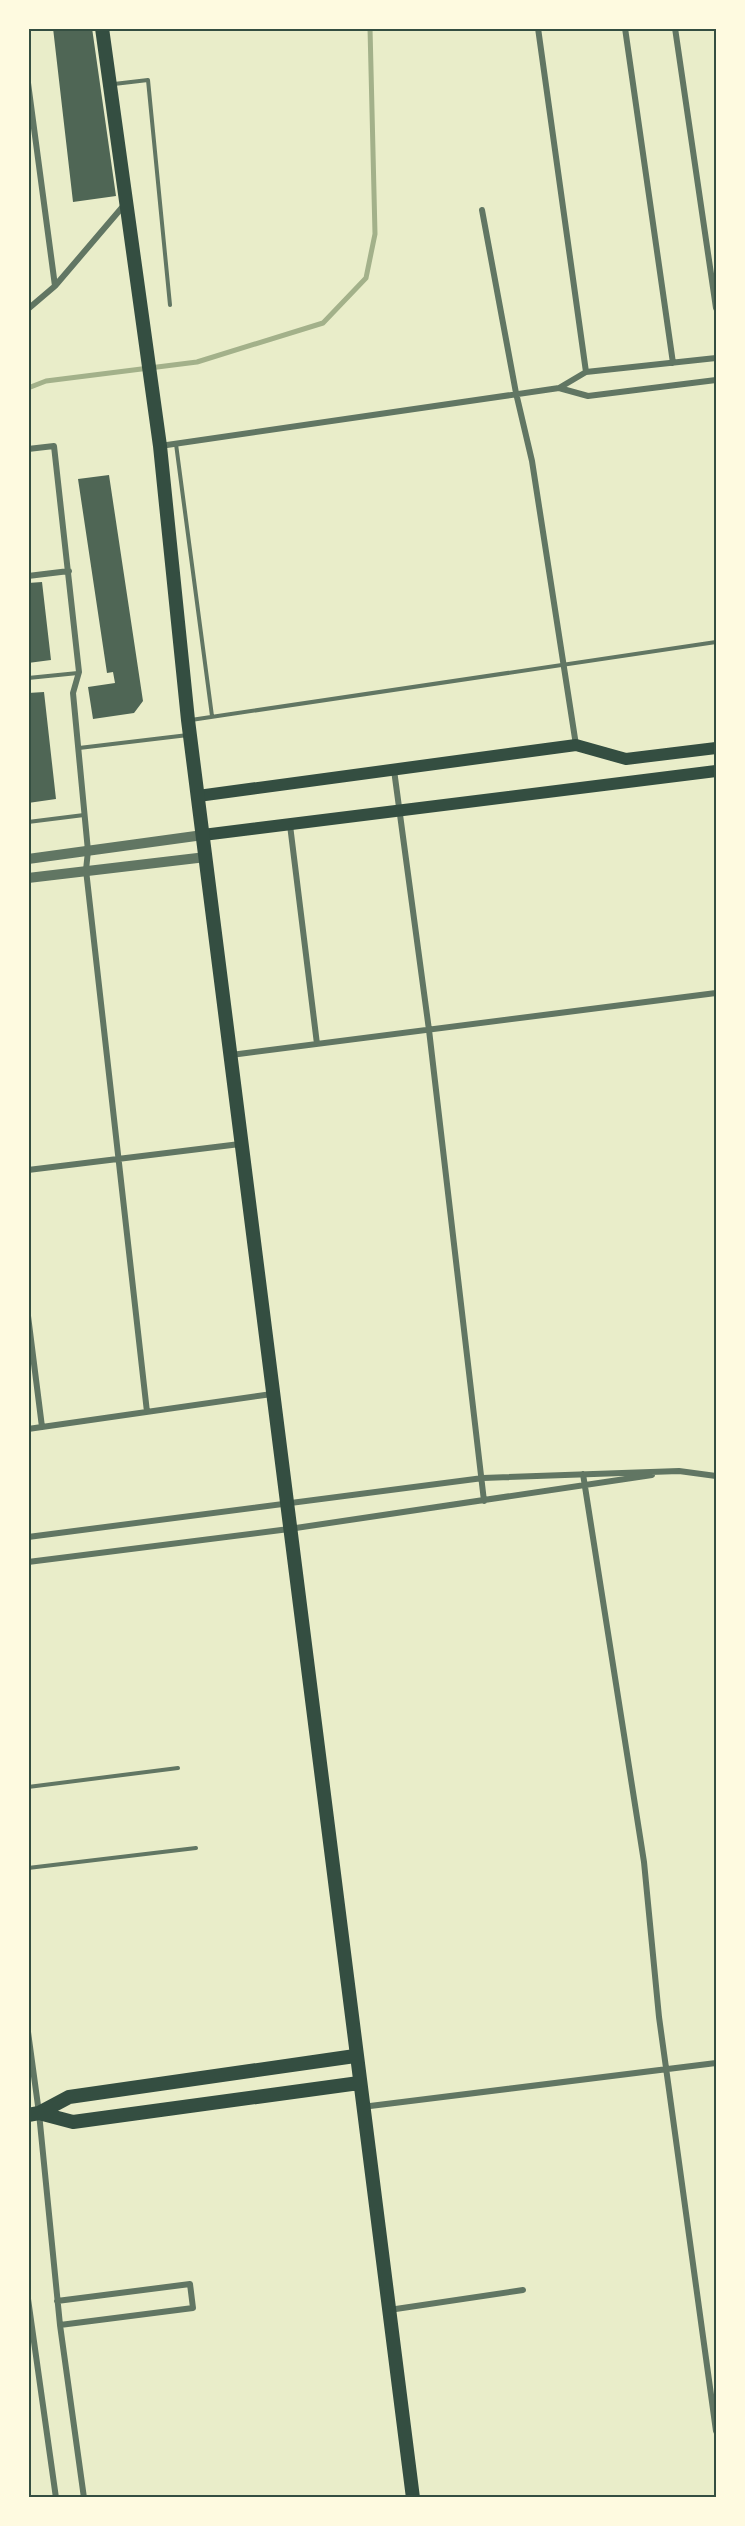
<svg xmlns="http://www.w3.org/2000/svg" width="745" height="2526" font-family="Merriweather,serif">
<rect width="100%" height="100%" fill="#e9edc9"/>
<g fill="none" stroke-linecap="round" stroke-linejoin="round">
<path stroke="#a3b18a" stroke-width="5" d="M28,388L46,381L197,362L323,323L366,278L375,234L370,28"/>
</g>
<path fill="#4f6655" d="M53,28H92L116,196L73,202Z
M109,475L143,701L134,713L93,719L88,687L115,683L113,672L107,673L78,479Z
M42,582L51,660L28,663V583Z
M44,692L56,799L28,803V693Z"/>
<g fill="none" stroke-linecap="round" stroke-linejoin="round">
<path stroke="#617663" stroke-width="4" d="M114,84L148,80L170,305
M176,444L212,716
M28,678L78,673
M191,720L716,642
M79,748L188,735
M28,822L84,815
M28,1787L178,1768
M28,1868L196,1848"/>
<path stroke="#617663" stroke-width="6" d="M538,28L586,372
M625,28L673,363
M675,28L716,308
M28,83L55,286
M482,210L516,393L532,461L576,745
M28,309L55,286L125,204
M559,388L586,372L716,358
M160,446L559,388L588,396L716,380
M28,449L54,446L79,672L73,693L88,851L86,870L147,1412
M28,576L69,571
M394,770L429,1030L484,1501
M290,825L317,1044
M231,1055L716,993
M28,1170L240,1144
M28,1316L42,1427
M28,1429L272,1394
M583,1474L644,1862L659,2017L716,2431
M28,1537L483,1478L679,1471L716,1476
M28,1562L289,1529L652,1475
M28,2032L39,2113L60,2325L84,2498
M362,2107L716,2063
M28,2299L56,2498
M57,2301L190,2284L193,2308L60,2325
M389,2310L523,2290"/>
<path stroke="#617663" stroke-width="10" d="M28,859L203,835
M28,878L206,857"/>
<path stroke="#344e41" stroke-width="12" d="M198,796L576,745L626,759L716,748
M203,835L716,771"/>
<path stroke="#344e41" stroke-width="14" d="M102,28L160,446L188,720L413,2498
M39,2113L73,2122L359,2083
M28,2115L39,2113L69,2097L355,2056"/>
</g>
<rect width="745" height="2526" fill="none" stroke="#fefae0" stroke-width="60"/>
<rect x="30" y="30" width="685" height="2466" fill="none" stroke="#344e41" stroke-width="2"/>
</svg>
